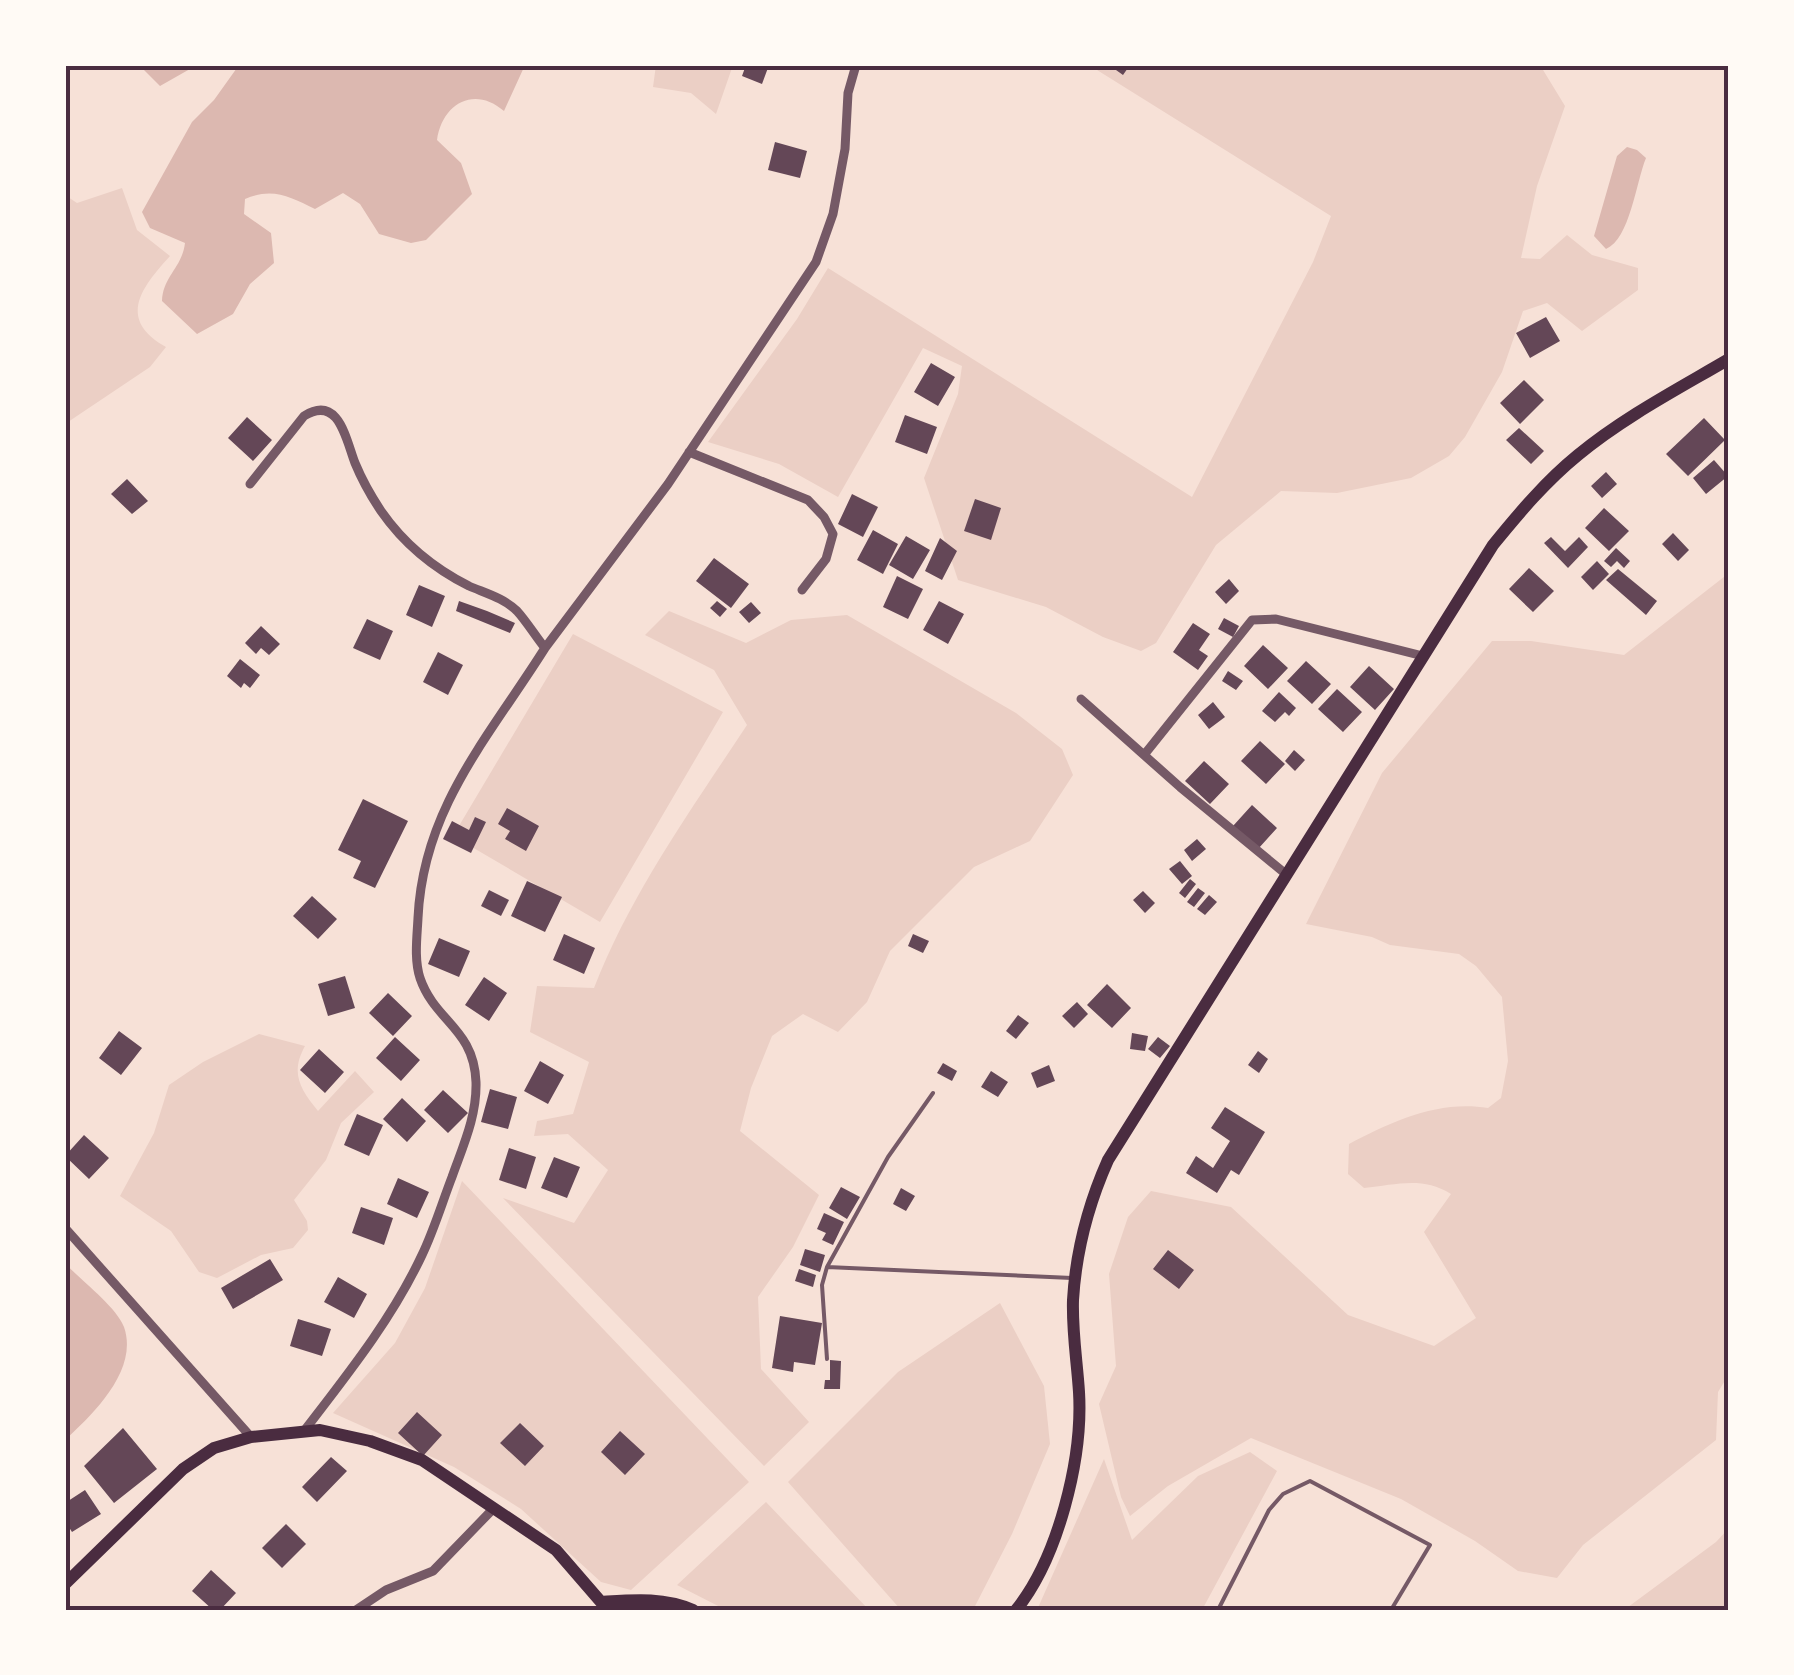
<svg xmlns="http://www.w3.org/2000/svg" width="1794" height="1675" font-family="Jost,sans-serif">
<rect width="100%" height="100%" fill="#f7e1d7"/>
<path fill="#ebcfc5" d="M656,65H733L716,114L691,93L653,87Z
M1089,65H1540L1565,106L1537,186L1521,258L1540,259L1567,235L1592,255L1638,268V290L1582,331L1547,303L1523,311L1502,372L1465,437L1449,456L1411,478L1337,493L1281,491L1216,545L1156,643L1141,651L1103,637L1046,607L958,580L924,478L958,394L962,366L923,348L838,497L779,464L708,442L797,319L828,268L1192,497L1313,262L1331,216Z
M122,188L137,230L170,256C142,287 116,319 166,347L150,367L65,424V195L77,203Z
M1729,573V1374L1718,1392L1716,1440L1583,1545L1557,1578L1518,1571L1475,1541L1401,1499L1251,1438L1168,1486L1130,1516L1121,1497L1099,1404L1116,1366L1109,1274L1128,1217L1151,1191L1231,1207L1348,1315L1434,1346L1476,1318L1424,1232L1451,1194C1422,1176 1396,1185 1364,1188L1348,1174L1349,1144C1393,1121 1438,1100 1488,1108L1501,1098L1508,1061L1502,997L1476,966L1459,954L1390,945L1372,937L1306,924L1382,773L1492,641H1531L1624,655Z
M669,611L746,643L791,620L847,615L1016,713L1062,749L1073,775L1030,841L974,867L890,951L867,1002L838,1032L803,1014L772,1036L751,1088L740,1131L819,1195L793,1247L758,1297L761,1369L809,1422L764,1466L503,1198L574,1223L608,1170L568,1134L534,1136L537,1121L573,1114L589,1062L530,1032L537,986L594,988C631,893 691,810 747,725L714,670L645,635Z
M573,634L723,712L600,922L453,836Z
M259,1034L305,1046C290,1073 300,1089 318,1111L355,1071L374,1092L341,1123L326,1160L294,1200L307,1221L308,1230L293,1248L261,1255L217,1278L199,1272L171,1231L120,1196L154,1133L169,1085L203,1062Z
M462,1181L749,1482L631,1590L601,1582L521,1509L454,1467L333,1413L395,1343L425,1288Z
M1000,1303L1044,1386L1050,1444L1012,1534L973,1610H901L788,1482L898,1372Z
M1250,1452L1277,1471L1202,1610H1037L1104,1459L1132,1540L1198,1476Z
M766,1502L869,1610H726L677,1585Z
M1729,1528V1610H1624L1716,1542Z"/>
<path fill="#dcb8b0" d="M139,65H197L160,86Z
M239,65H525L504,111C474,85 442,104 437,140L461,163L472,194L426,240L411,243L379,234L360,204L343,193L315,209C290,197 273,187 245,199L244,214L271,233L274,263L250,284L233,314L197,334L162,301C163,276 182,268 185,243L150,228L142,212L192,122L214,100Z
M1627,147L1637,150L1646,158C1636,182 1630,239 1606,249L1594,236L1617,156Z
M65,1263C81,1281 116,1306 124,1327C139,1370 93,1414 65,1440Z"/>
<path fill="#644757" d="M746,65H769L762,84L742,76Z
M1109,65H1130L1123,75Z
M775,142L807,151L800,178L768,170Z
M1546,317L1560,341L1530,358L1516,333Z
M931,363L955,377L938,406L914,392Z
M1524,380L1544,400L1520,424L1500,403Z
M905,415L937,427L927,454L895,442Z
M247,417L272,440L253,461L228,438Z
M1704,418L1725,440L1688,476L1666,454Z
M1519,428L1544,451L1531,464L1506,440Z
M1714,460L1728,476L1706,494L1693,478Z
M1606,472L1617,484L1602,498L1591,486Z
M127,479L148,501L132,514L111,494Z
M852,494L878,507L863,537L838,524Z
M975,499L1001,508L991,540L964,531Z
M1604,508L1629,531L1609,551L1585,528Z
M873,530L898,544L883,574L857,560Z
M1673,533L1689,550L1678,561L1662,544Z
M906,536L930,550L913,579L889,565Z
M1551,537L1565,551L1579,537L1588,547L1568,568L1544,543Z
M940,538L957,551L942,580L925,571Z
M1616,548L1630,561L1624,568L1617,561L1611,567L1604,561Z
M714,558L749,584L731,608L696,581Z
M1597,561L1609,574L1593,590L1581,577Z
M1529,568L1554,591L1533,612L1509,589Z
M1618,569L1657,601L1646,615L1606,580Z
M897,576L923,589L908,619L883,607Z
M1229,579L1239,591L1226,604L1215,592Z
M419,585L445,596L432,627L406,615Z
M459,601L487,611L515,623L510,633L456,611Z
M717,601L727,609L720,617L710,608Z
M939,601L964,614L948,644L923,630Z
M751,602L761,613L749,623L739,612Z
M1224,618L1239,626L1233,637L1218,629Z
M367,619L393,631L380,660L353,648Z
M1193,623L1210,634L1199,650L1208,656L1198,670L1173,652Z
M261,626L280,644L269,655L261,648L256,654L245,643Z
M1263,645L1288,668L1268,689L1244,666Z
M438,652L463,665L448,695L423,682Z
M240,659L260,675L250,688L244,683L241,688L227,676Z
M1306,661L1331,684L1312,704L1287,681Z
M1369,666L1394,689L1375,710L1350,687Z
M1228,671L1243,681L1236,690L1222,681Z
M1337,689L1362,712L1343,732L1318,709Z
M1279,692L1296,708L1289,716L1285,712L1275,722L1262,711Z
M1213,702L1225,717L1209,729L1198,715Z
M1260,741L1285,764L1266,784L1241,761Z
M1294,750L1305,760L1295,771L1285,761Z
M1204,761L1229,784L1210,804L1185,781Z
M363,799L408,821L375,888L353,878L361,861L338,850Z
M1252,805L1277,828L1258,849L1233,826Z
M507,808L539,826L526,851L505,839L510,831L498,824Z
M475,817L486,822L471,853L443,839L452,821L469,830Z
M1197,839L1206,849L1192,861L1184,850Z
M1180,861L1192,876L1182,884L1169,869Z
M1190,879L1196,884L1185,898L1179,893Z
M527,881L562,897L545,932L511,916Z
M1198,888L1205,893L1194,907L1187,902Z
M489,890L509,900L501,916L481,906Z
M1143,891L1155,903L1145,913L1133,900Z
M1209,895L1217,902L1205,915L1197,909Z
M312,896L337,919L318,939L293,916Z
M564,934L595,948L584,974L553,960Z
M913,934L929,941L923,953L908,946Z
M439,938L470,951L459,977L428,964Z
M345,976L355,1008L328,1016L318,984Z
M484,977L507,993L489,1021L465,1005Z
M1107,984L1131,1008L1112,1028L1087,1005Z
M388,993L412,1016L393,1036L369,1013Z
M1077,1002L1088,1014L1074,1028L1062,1016Z
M1018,1015L1029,1023L1016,1039L1006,1031Z
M119,1031L142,1048L121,1075L99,1058Z
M1132,1033L1148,1036L1145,1051L1130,1049Z
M395,1037L420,1060L401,1081L376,1058Z
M1158,1037L1170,1046L1160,1058L1148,1049Z
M319,1049L344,1072L325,1093L300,1070Z
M1258,1051L1268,1059L1259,1073L1248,1065Z
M540,1061L564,1075L548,1104L524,1091Z
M943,1063L957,1071L952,1081L937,1073Z
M1049,1065L1055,1081L1037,1088L1031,1073Z
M991,1071L1008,1082L998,1097L981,1087Z
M490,1089L517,1097L508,1129L481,1122Z
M443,1090L468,1113L448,1133L424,1110Z
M402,1098L426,1121L407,1142L383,1119Z
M1225,1107L1265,1132L1239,1175L1231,1170L1217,1193L1186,1173L1196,1156L1213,1168L1230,1141L1211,1128Z
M357,1114L383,1125L369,1156L344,1145Z
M84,1135L109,1158L89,1179L65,1156Z
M509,1148L536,1157L526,1189L499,1180Z
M554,1157L580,1167L567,1198L541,1188Z
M398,1178L429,1192L417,1218L387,1204Z
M841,1187L860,1197L847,1219L829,1208Z
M901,1188L915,1196L906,1211L893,1204Z
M361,1207L393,1218L384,1245L352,1233Z
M824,1213L844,1222L833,1245L822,1240L826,1233L817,1229Z
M805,1249L825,1255L820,1272L800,1265Z
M1168,1250L1194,1270L1179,1289L1153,1269Z
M270,1259L283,1280L233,1309L221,1288Z
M799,1269L816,1275L813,1287L795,1281Z
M338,1277L367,1294L354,1318L324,1302Z
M780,1316L822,1323L815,1365L794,1362L793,1372L772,1368Z
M298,1319L331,1329L322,1356L290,1346Z
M830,1360L841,1361L840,1389H824L825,1380H830Z
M417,1412L442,1435L423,1456L398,1433Z
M520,1423L544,1446L525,1466L500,1443Z
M123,1428L157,1469L114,1503L84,1466Z
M620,1431L645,1454L625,1475L601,1452Z
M331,1457L347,1471L317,1502L302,1487Z
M85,1490L101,1514L72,1532L65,1521V1503Z
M286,1524L306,1544L282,1568L262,1548Z
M211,1570L236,1593L220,1610H213L192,1591Z"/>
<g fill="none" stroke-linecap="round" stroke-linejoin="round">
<path stroke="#755966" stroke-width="4" d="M827,1267L1072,1278
M827,1359L822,1285L827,1267L888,1157L933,1093
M1218,1610L1269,1510L1283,1494L1310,1481L1430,1545L1391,1610"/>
<path stroke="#755966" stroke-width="9" d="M689,452L808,500L824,517L833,534L826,559L802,590
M250,484L304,416C339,394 346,440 355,463C362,480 371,496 381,511C404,544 433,568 469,586C485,593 504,598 517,611C527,622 536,637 545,648L668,484L816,262L833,214L845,149L848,93L856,65
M1081,699L1180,787L1287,875
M1144,755L1252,620L1276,619L1423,656
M65,1228L251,1437
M304,1431C347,1375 392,1319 422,1255C434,1230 442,1203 452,1177C463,1146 477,1116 476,1082C474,1028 435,1022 420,978C414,959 417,938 418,918C423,808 489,737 545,648
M356,1610L386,1590L433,1571L493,1509"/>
<path stroke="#4a2c40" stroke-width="12" d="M65,1584L183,1469L214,1448L251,1437L320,1430L370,1441L422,1460L556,1550L601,1602C633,1600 663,1597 693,1610
M1016,1610C1058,1558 1083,1459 1079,1392C1077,1361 1072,1332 1073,1300C1076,1250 1088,1205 1108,1160L1493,545C1519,513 1546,481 1578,455C1624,417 1678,389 1729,359"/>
</g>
<rect width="1794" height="1675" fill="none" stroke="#fffaf5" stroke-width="135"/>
<rect x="68" y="68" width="1658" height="1540" fill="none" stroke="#4a2c40" stroke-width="4"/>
</svg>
